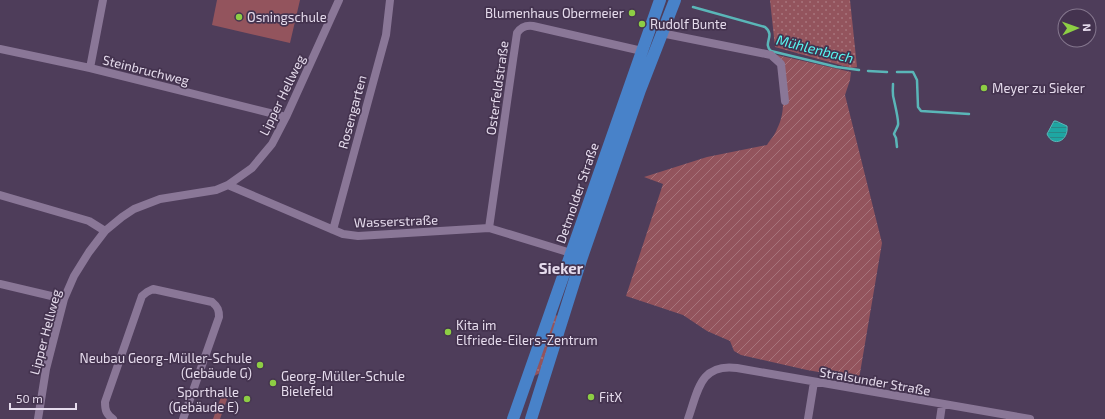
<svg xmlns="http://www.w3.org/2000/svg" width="1105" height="419" font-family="'Exo 2',sans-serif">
<defs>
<pattern id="grass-dots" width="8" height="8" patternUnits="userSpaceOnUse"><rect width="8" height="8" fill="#93545d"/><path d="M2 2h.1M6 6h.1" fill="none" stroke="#a7747c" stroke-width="1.8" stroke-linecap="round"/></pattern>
<pattern id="garden-furrows" width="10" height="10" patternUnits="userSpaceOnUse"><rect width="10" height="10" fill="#93545d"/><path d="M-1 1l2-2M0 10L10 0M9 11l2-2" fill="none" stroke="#a7747c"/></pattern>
<pattern id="water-rules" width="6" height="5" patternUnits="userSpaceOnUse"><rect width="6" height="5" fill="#1ea6a2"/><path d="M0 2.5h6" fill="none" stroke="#2a8887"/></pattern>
</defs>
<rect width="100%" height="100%" fill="#4e3d5a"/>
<path fill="url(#grass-dots)" d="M770,0H850L857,67L851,68L775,47Z
M555,315L558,316L540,373L534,376Z"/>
<path fill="url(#garden-furrows)" d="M777,55L851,72L850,80L845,95L882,243L859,379L807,370L741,355L734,351L730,341L707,331L683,315L626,296L663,184L644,177L707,157L767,145C770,140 775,135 777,129C789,107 780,78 777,55Z"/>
<path fill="#93545d" d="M217,0H300L290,43L212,25Z
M225,386L231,388L220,419H213Z"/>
<path fill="url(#water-rules)" stroke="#5ab6b8" d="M1054,121H1056L1067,126C1069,141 1053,148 1047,134Z"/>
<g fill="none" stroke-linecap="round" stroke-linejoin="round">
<path stroke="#5ab6b8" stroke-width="2.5" d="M693,7L765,27C776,36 762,43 771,51L837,67L859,70
M868,71L887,72
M897,72H913L917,80L918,107L921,111L969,114
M893,84C893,89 892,95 894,100C895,105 899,121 898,125C897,128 895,131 894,134L896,138L897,147"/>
<path stroke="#8a7797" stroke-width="8" d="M661,33L771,55L781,64L785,101
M0,49L90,68L286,117
M90,68L103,0
M228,185L343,234L358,236L489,228L571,253
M0,195L89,221L105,231
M489,228L513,60L517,33C521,27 526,25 533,26L642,51
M333,230L386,35L390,0
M0,284L64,299
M38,419L46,369L64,299L74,276L89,252L105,231L122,217L134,209L160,199L216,190L228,185L252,168L272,144L286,117L339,0
M113,419C106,414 105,410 105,402L142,296L147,292L153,289L212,302C218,307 219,310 219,317L183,419
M688,419C698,391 700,363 737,368L1030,419
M808,419L814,382
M940,419L942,405"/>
<path stroke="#4882c9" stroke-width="12" d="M513,419L660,0
M531,419L582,257L640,90L675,0"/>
</g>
<g fill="#8dce44" stroke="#44334f" stroke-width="1.5">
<circle cx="632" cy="13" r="4"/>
<circle cx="239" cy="17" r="4"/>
<circle cx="642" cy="24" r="4"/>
<circle cx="984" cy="88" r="4"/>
<circle cx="448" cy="332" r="4"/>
<circle cx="260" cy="365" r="4"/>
<circle cx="273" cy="383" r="4"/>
<circle cx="591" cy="397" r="4"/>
<circle cx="247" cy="399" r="4"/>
</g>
<g text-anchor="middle" stroke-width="3.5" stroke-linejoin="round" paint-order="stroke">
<g font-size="13" fill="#e6dced" stroke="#44334f" text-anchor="start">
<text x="624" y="18" text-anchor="end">Blumenhaus Obermeier</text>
<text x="247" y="22">Osningschule</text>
<text x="650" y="29">Rudolf Bunte</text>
<text x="992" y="93">Meyer zu Sieker</text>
<text x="456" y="330">Kita im<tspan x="456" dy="15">Elfriede-Eilers-Zentrum</tspan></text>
<text x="252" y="363" text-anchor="end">Neubau Georg-Müller-Schule<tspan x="252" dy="15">(Gebäude G)</tspan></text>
<text x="281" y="381">Georg-Müller-Schule<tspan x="281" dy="15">Bielefeld</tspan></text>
<text x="239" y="397" text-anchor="end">Sporthalle<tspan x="239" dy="15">(Gebäude E)</tspan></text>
<text x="599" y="402">FitX</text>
</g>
<g font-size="13" fill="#e6dced" stroke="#44334f">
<text transform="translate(146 70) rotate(14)" y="5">Steinbruchweg</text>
<text transform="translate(497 88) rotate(-82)" y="5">Osterfeldstraße</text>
<text transform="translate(282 95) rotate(-64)" y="5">Lipper Hellweg</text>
<text transform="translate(352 112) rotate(-75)" y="5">Rosengarten</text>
<text transform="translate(577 193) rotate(-71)" y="5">Detmolder Straße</text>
<text transform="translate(396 221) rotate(-2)" y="5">Wasserstraße</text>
<text transform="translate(45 332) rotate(-75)" y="5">Lipper Hellweg</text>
<text transform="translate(875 381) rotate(10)" y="5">Stralsunder Straße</text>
</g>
<g font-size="14" font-style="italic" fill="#57f7f1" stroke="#44334f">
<text transform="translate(815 49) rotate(14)" y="5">Mühlenbach</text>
</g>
<g font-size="15" font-weight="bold" fill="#e6dced" stroke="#44334f">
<text x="561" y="274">Sieker</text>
</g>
</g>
<g transform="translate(1077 28) rotate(88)"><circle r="19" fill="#44334f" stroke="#85778e"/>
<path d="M0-3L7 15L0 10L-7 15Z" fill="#8dce44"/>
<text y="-6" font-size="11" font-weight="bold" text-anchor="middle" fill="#e6dced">N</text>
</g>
<path d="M10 403v6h66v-6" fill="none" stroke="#e6dced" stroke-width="2"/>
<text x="16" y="403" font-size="12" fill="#e6dced" stroke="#44334f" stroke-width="3" paint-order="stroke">50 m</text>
</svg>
